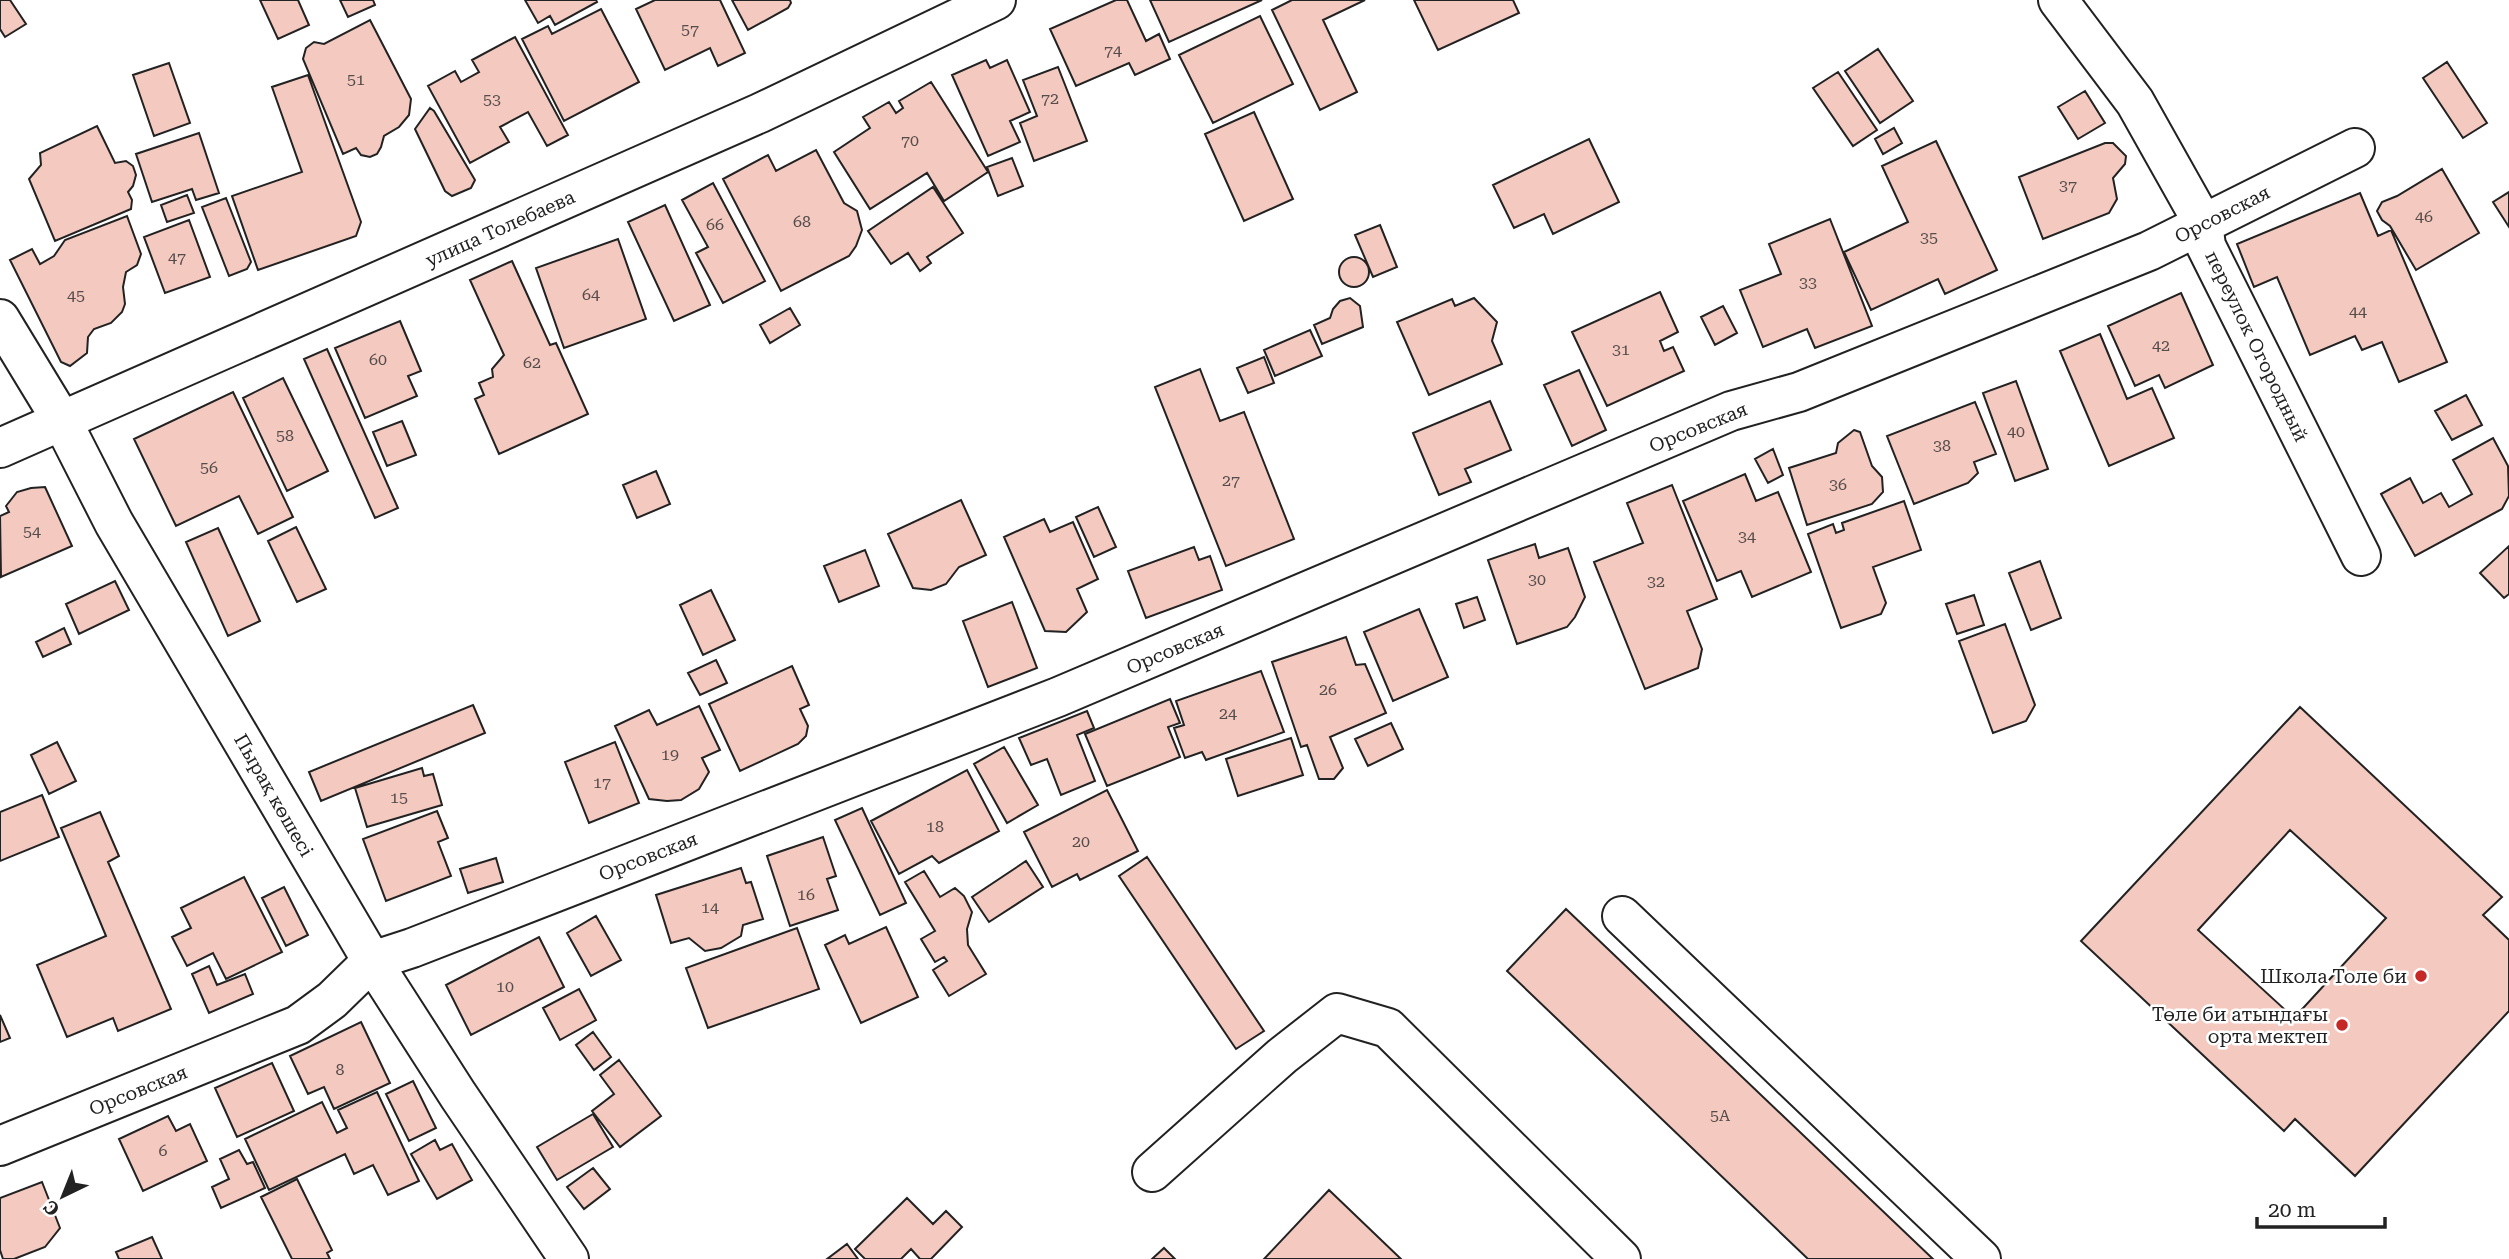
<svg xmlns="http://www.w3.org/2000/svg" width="2509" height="1259" font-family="'Roboto Serif',serif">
<rect width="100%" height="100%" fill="#fff"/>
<path fill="#f3c9c0" stroke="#222" stroke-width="2" fill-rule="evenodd" d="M0,0H10L26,24L5,37L0,29Z
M260,0H298L309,25L278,39Z
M340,0H373L375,5L348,17Z
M525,0H596L597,2L555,25L550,16L538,23Z
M655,0H720L745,53L718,66L710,48L665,70L636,9Z
M732,0H790L791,3L788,8L748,30Z
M1116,0H1127L1146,41L1159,34L1170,59L1135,75L1129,63L1076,86L1050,29Z
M1150,0H1262L1169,42Z
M1292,0H1365L1323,20L1357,92L1320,110L1272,10Z
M1414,0H1513L1519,13L1438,50Z
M601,9L639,82L564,121L522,39L548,26L552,34Z
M1260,16L1293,84L1213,123L1179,55Z
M370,20L411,99L409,115L399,127L384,136L381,147L377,154L370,157L361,155L356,148L343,154L303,59L306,48L314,42L324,44Z
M515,37L568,135L547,146L528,112L500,127L509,142L470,163L428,86L455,71L461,82L479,72L472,60Z
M1878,49L1913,101L1880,123L1845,71Z
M986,60L990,68L1007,60L1030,112L1010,121L1020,142L988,156L952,75Z
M2447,62L2487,123L2463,138L2423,78Z
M169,63L190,123L154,136L133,75Z
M1058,67L1087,141L1034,161L1020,123L1037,116L1023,80Z
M1838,72L1877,130L1853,146L1813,88Z
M308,75L361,222L356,236L258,270L232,196L302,172L272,87Z
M931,82L988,172L944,201L927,173L870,209L834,152L870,128L863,117L889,102L896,113L903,108L899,101Z
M2085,91L2105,123L2078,139L2058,107Z
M430,108L434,111L475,180L471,188L452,196L445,191L415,129Z
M1254,112L1293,199L1244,221L1205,134Z
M97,126L115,163L126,161L133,166L136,175L133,186L128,192L132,200L131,209L55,241L29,179L41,165L40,153Z
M1894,128L1902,143L1883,154L1875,139Z
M199,133L219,193L196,200L192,189L152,202L136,154Z
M1589,139L1619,202L1553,234L1544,214L1514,228L1493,185Z
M1936,141L1997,270L1945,294L1938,279L1871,310L1844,252L1908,222L1882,166Z
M2105,143H2113L2126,156L2125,164L2113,178L2117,199L2109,213L2043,239L2019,177Z
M816,150L844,203L857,211L862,230L856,246L849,256L781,291L723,179L768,155L776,171Z
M1012,158L1023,186L998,196L987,167Z
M2442,169L2479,233L2416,270L2390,226L2382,220L2377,211L2382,202L2397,196Z
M713,183L765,281L723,303L696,253L708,247L682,200Z
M933,187L963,233L927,257L931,263L920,271L908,253L891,264L868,231Z
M2509,192V227L2493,202Z
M2360,193L2378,236L2391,230L2447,362L2399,382L2382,342L2362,350L2355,336L2310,355L2277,277L2254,287L2237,244Z
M187,195L194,213L167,222L161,205Z
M226,198L251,262L247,269L229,276L202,207Z
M665,205L710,305L674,321L628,222Z
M127,216L141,254L137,265L126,272L123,287L125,304L122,312L111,323L94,329L88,337L87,353L70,366L61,362L10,260L32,249L40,264L54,256L65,240Z
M1830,219L1872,326L1815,348L1807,329L1763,347L1740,290L1781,274L1769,244Z
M189,220L210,277L165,293L144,237Z
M1380,225L1397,267L1373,277L1355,235Z
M618,239L646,319L564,348L536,268Z
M1339 272a15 15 0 1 1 30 0a15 15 0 1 1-30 0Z
M512,261L550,345L556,343L588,414L499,454L475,399L484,395L479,383L493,377L492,369L504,355L470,280Z
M1660,292L1678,332L1660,341L1664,351L1673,347L1684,371L1607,406L1572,332Z
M2181,293L2213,365L2165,388L2159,375L2135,386L2108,326Z
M1350,298L1360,306L1363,327L1322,344L1314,325L1330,318L1333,309L1340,301Z
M1474,298L1497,322L1492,341L1502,364L1429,395L1397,322L1452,299L1455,306Z
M1723,306L1737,333L1715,345L1701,317Z
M790,308L800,325L770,343L760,325Z
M400,321L421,371L408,376L417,396L365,418L335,348Z
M1310,330L1322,356L1275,376L1264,350Z
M2100,334L2127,399L2152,388L2174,438L2109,466L2060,351Z
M327,349L398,508L375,518L304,359Z
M1264,357L1274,383L1248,393L1237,368Z
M1200,369L1220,421L1244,412L1294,539L1226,566L1155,387Z
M1579,370L1606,430L1572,446L1544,385Z
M283,378L328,471L287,491L243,398Z
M2016,381L2048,469L2015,481L1983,393Z
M233,392L293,517L258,534L239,496L176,526L134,439Z
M2466,395L2482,425L2452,440L2435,411Z
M1490,401L1511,450L1465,469L1471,482L1439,495L1413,433Z
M1975,402L1996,454L1974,462L1978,473L1968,483L1914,504L1887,436Z
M402,421L416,455L387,466L373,432Z
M1854,430L1860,432L1872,466L1882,477L1883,492L1872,504L1807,525L1789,468L1836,453L1838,443Z
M2493,438L2508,466L2509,496L2502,509L2415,556L2381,494L2410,478L2423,503L2441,493L2449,507L2472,494L2453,460Z
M1773,449L1783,475L1768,483L1755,459Z
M656,471L670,504L637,518L623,485Z
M1745,474L1756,501L1778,492L1811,572L1752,597L1741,571L1717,581L1683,501Z
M1672,485L1717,599L1687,611L1702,649L1698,668L1645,689L1594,562L1643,543L1627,503Z
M45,487L72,546L1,577L0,516L9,512L6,506L17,492L31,488Z
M961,500L986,555L959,567L946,584L931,590L913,588L888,534Z
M1904,501L1921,550L1873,567L1886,603L1881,614L1841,628L1808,534L1833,524L1836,533L1844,530L1842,523Z
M1098,507L1116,547L1094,557L1076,517Z
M1044,519L1050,532L1073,522L1098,579L1077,589L1087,612L1066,632L1045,631L1004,537Z
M296,527L326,589L297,602L268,541Z
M218,528L260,621L228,636L186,542Z
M1535,544L1539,558L1568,548L1585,597L1575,617L1567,627L1517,644L1488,560Z
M2509,546V594L2504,598L2480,573Z
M1194,547L1199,560L1210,556L1222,590L1146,618L1128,571Z
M865,550L879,586L839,602L824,566Z
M2040,561L2061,618L2031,630L2009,573Z
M115,581L129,610L79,634L66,604Z
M711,590L735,640L703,655L680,605Z
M1974,595L1984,625L1957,634L1946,604Z
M1477,597L1485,620L1464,628L1456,604Z
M1012,602L1037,668L988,687L963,621Z
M1419,609L1448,677L1393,701L1364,632Z
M2005,624L2035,705L2026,721L1993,733L1959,641Z
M64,628L71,644L43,657L36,642Z
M1346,637L1356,665L1365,664L1386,713L1330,737L1343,768L1334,779H1319L1307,745L1301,747L1272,662Z
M716,660L727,683L700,695L688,673Z
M792,666L809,705L800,709L808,726L806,736L798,744L740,771L709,704Z
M1261,671L1284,732L1206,760L1202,752L1185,758L1174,728L1184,725L1176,701Z
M1170,699L1180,723L1168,727L1180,757L1107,786L1085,734Z
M473,705L485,733L321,801L309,772Z
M699,706L720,750L702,758L709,772L699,789L681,800L667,801L649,799L615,726L649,710L657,725Z
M2300,707L2502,897L2483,915L2509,940V1011L2355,1176L2295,1119L2284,1131L2081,941ZM2290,830L2386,918L2294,1018L2198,930Z
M1087,711L1094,728L1077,735L1095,781L1061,795L1047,759L1031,765L1019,738Z
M1391,723L1403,749L1368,766L1355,739Z
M1291,738L1303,775L1238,796L1226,759Z
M57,742L76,781L49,794L31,755Z
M615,742L639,803L589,823L565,762Z
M1004,747L1038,805L1007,823L974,764Z
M422,768L424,776L433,774L442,805L367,827L355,788Z
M967,770L999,831L939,863L932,856L899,874L871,821Z
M1107,790L1138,851L1080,880L1077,874L1052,887L1024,832Z
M42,795L59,837L0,861V812Z
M862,808L906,903L880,915L835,820Z
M437,811L448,838L438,842L451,876L386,901L363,839Z
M100,812L119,856L108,862L171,1009L118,1031L113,1018L67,1037L37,965L106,936L61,828Z
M823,837L836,876L827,879L838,910L790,926L767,856Z
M1147,857L1264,1031L1236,1049L1119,876Z
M496,858L503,882L468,893L460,869Z
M1026,861L1043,887L989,922L972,897Z
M741,868L746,883L751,882L763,919L743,925L741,936L721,948L705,951L689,938L671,943L656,895Z
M924,871L940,897L955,888L964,896L972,912L967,929L968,945L986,974L949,996L933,970L947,961L944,957L935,962L921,939L935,931L905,882Z
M244,877L282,952L226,979L213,953L187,966L172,937L191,928L181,908Z
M284,887L308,935L286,946L262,898Z
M1566,909L1933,1259H1808L1507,971Z
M596,916L621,960L591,976L567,933Z
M886,927L918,997L861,1023L825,945L845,935L849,944Z
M797,928L819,989L708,1028L686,968Z
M539,937L564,987L471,1035L446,985Z
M209,966L217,985L245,974L253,994L209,1013L192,974Z
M579,989L596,1020L560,1040L543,1008Z
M0,1015L10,1038L0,1042Z
M361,1022L390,1083L334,1109L324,1087L308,1094L290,1056Z
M593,1032L611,1057L594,1070L576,1045Z
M619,1060L661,1116L620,1147L592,1111L614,1094L600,1075Z
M272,1063L294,1111L237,1137L215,1088Z
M413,1081L436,1128L409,1141L386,1094Z
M377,1092L419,1181L388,1195L373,1165L354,1174L345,1154L269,1190L245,1139L322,1102L337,1133L347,1128L338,1110Z
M593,1114L613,1147L557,1180L537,1147Z
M168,1116L176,1131L190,1124L207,1161L143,1191L119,1139Z
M435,1140L440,1150L452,1144L472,1180L437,1199L411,1154Z
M239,1150L247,1164L253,1162L265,1188L221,1208L212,1187L229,1179L220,1159Z
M593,1168L610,1189L584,1209L567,1187Z
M297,1179L332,1250L327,1253L330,1259H292L261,1197Z
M42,1182L60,1228L45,1247L14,1259H3L0,1250V1198Z
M1329,1190L1401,1259H1264Z
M907,1198L933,1224L946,1211L962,1227L931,1259H920L911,1249L901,1259H865L855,1249Z
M152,1237L162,1259H119L116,1252Z
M847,1244L858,1259H827Z
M1164,1248L1175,1259H1152Z"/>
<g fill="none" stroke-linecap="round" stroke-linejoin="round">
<g stroke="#222" stroke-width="42">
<path id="street" d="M2058,0L2135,102L2203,223L2206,246L2361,556
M0,319L62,421L114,523L372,961L458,1095L569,1259
M0,448L760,113L996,0
M1622,916L1981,1259
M0,1146L298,1025L332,1000L372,961L412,948L1058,697L1731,411L1799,392L2149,251L2355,148
M1152,1172L1282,1056L1337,1013L1388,1028L1621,1259"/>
</g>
<use href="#street" stroke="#fff" stroke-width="38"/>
</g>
<g fill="#c62828" stroke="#fff" stroke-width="2.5">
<circle cx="2421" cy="976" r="7"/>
<circle cx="2342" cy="1025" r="7"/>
</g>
<g text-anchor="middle" stroke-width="5" stroke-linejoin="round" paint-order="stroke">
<g font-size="16" fill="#564c4a">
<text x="690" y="35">57</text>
<text x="1113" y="56">74</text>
<text x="356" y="85">51</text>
<text x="1050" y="104">72</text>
<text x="492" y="105">53</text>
<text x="910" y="146">70</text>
<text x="2068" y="191">37</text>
<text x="2424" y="222">46</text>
<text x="802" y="227">68</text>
<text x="715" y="230">66</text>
<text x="1929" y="243">35</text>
<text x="177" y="263">47</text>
<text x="1808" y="288">33</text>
<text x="591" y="300">64</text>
<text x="76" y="301">45</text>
<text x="2358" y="317">44</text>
<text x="2161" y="351">42</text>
<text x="1621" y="355">31</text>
<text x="378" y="365">60</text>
<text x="532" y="368">62</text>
<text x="2016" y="437">40</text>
<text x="285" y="441">58</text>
<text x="1942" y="451">38</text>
<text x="209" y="473">56</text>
<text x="1231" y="486">27</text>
<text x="1838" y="490">36</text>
<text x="32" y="537">54</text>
<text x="1747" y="542">34</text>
<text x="1537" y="585">30</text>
<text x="1656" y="587">32</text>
<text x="1328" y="695">26</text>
<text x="1228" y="719">24</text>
<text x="670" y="760">19</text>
<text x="602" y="788">17</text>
<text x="399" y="803">15</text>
<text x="935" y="832">18</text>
<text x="1081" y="847">20</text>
<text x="806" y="900">16</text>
<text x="710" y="913">14</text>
<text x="505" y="992">10</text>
<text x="340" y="1075">8</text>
<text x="1720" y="1121">5А</text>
<text x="163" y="1156">6</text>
</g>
<g font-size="19" fill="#222" stroke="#fff">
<text transform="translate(2222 214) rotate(-27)" y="7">Орсовская</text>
<text transform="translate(500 228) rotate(-24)" y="7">улица Толебаева</text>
<text transform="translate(2257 346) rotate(64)" y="7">переулок Огородный</text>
<text transform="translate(1698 427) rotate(-22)" y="7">Орсовская</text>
<text transform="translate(1175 648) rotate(-23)" y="7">Орсовская</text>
<text transform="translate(274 795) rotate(60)" y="7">Пырақ көшесі</text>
<text transform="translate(648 856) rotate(-21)" y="7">Орсовская</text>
<text transform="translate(138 1090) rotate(-22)" y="7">Орсовская</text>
</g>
<g font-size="19" fill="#222" stroke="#fff" text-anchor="end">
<text x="2407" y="983">Школа Толе би</text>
<text x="2328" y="1021">Төле би атындағы<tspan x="2328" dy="22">орта мектеп</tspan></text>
</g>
</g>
<g transform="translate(63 1196) rotate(223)" stroke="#ffffff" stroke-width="5" paint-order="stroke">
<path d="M0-5L12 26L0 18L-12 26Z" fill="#222222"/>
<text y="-10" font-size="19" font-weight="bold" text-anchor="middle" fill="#222222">С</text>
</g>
<path d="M2257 1217v10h128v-10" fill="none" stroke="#222222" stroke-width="3.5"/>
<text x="2268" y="1217" font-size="21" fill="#222222" stroke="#ffffff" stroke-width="5" paint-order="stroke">20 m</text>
</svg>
